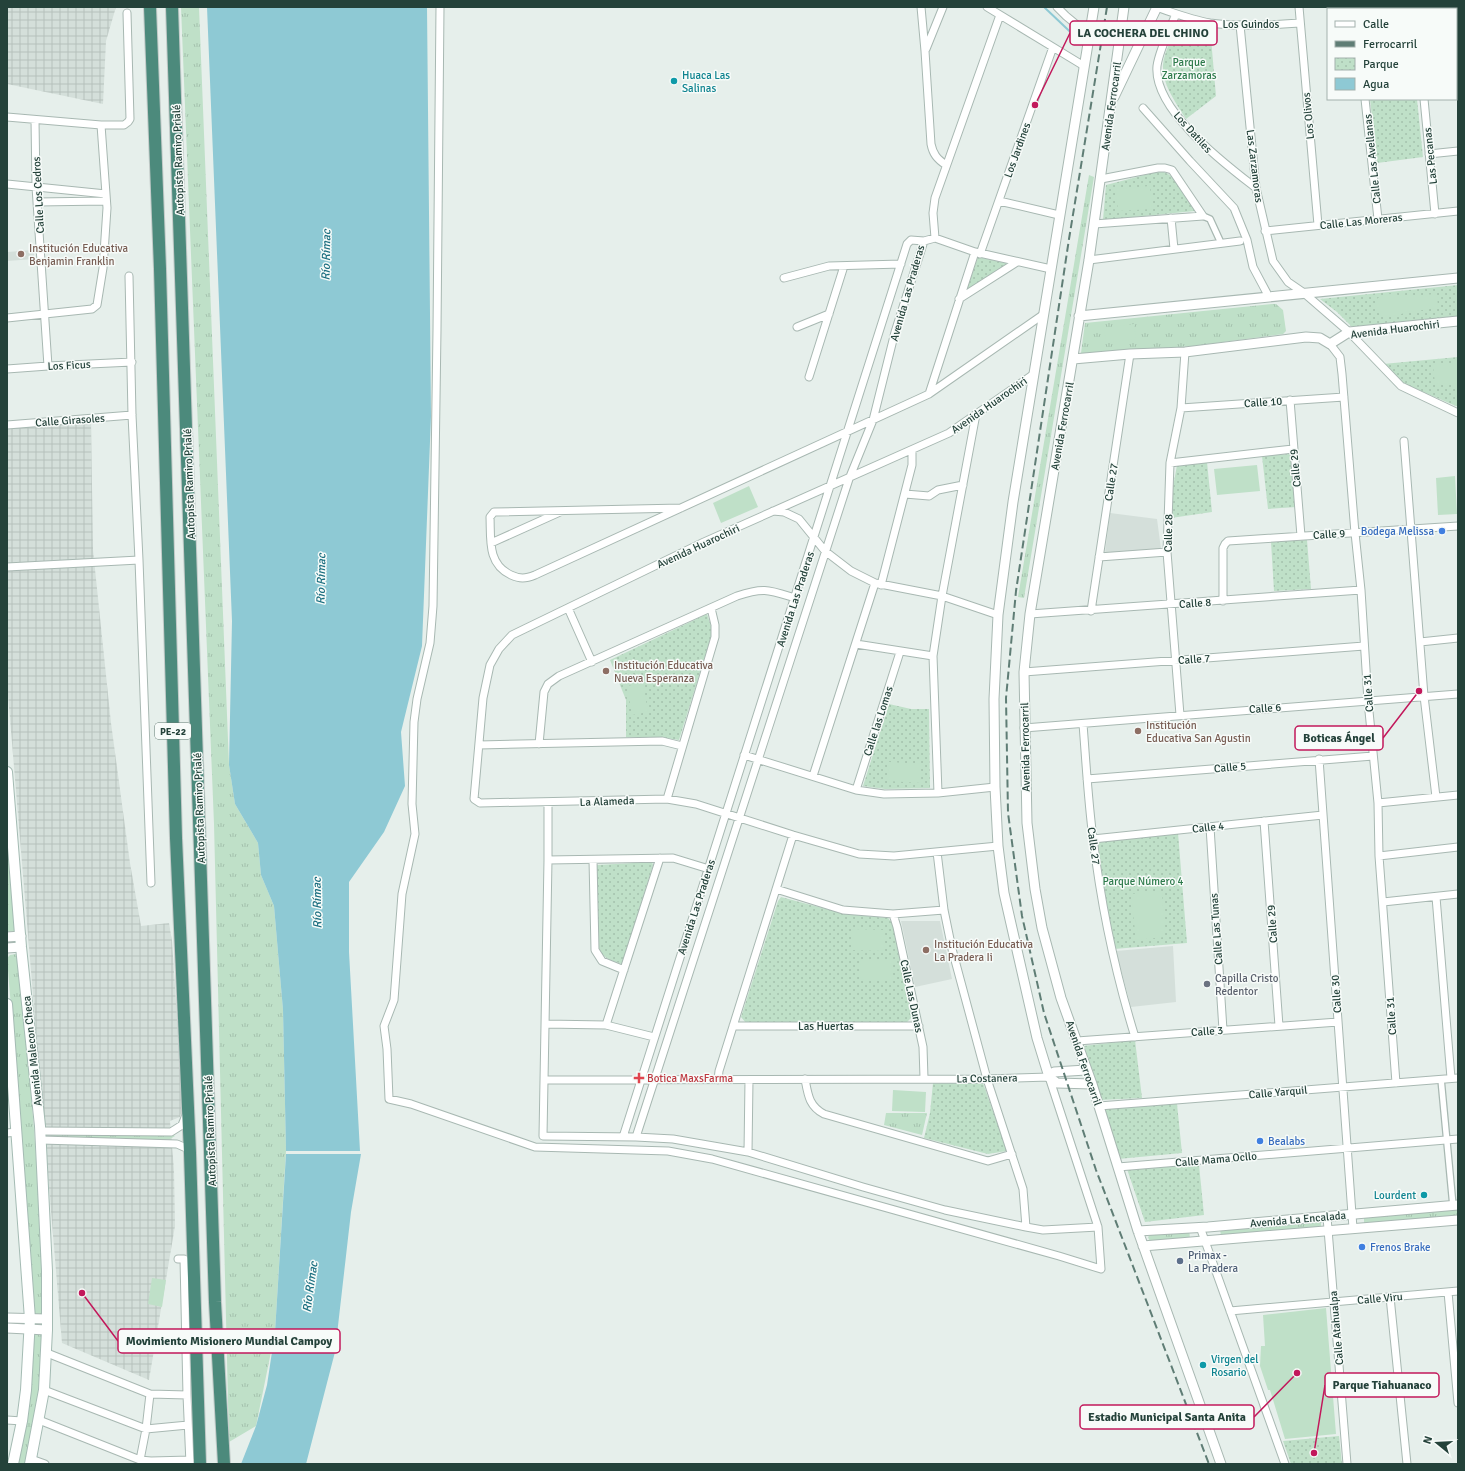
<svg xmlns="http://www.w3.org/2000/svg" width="1465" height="1471" font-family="Signika,sans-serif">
<defs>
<pattern id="industrial-grid" width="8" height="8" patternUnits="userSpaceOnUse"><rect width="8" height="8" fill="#d4dfda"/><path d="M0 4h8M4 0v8" fill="none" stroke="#b6c1bc"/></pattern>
<pattern id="grass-tufts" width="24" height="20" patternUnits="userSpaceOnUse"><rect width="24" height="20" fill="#bfe0c8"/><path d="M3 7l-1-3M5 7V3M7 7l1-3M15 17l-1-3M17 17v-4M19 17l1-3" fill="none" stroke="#a4c1ad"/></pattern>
<pattern id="park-dots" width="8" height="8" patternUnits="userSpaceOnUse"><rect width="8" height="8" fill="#bfe0c8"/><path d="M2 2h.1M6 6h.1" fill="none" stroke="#a4c1ad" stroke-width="1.8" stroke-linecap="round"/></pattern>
</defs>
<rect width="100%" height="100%" fill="#e6efeb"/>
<path fill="#d4dfda" d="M34,250V259L7,261V252Z
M1110,513L1157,519L1161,549L1105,553Z
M901,921H940L952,979L915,987Z
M1173,946L1176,1002L1131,1007L1116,951Z"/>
<path fill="url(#industrial-grid)" d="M7,7H116L106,41L103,104L7,84Z
M91,421L93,550L111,723L130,863L141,926L169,923L172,941L183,1107L180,1117L170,1121L174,1170L175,1226L149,1380L62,1343L7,683V428Z"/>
<path fill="url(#grass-tufts)" d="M181,7H199L229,765L235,804L258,843L261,875L274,906L283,1010L286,1151L275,1332L256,1426L229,1442L214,824Z
M1089,175L1094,177L1024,598L1018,597Z
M1272,304H1276L1283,310L1286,331L1283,334L1194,346L1084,354L1081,353L1085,323Z
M7,804L15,931L7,932Z
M16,954L20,958L34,1130L44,1271L43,1316H36L33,1314L21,1131L7,958L10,955Z
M886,1113H927L922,1135L884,1125Z
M171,1134L175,1136L170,1139H53L50,1137L53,1135Z
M1458,1209V1216L1364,1224V1216Z
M1321,1220V1227L1221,1236L1220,1229Z
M1189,1231L1190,1238L1150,1242L1148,1237L1150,1235Z
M36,1332L44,1334L41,1383L26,1464H16L34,1335Z"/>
<path fill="url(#park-dots)" d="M1179,24L1210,27L1216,96L1186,119C1177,104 1162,85 1163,65C1164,51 1173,37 1179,24Z
M1370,99H1417L1423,157L1377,163Z
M1160,171C1176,173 1187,198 1195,211L1103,220L1106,185Z
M978,257L1010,264L966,291Z
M1458,285V316L1352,327L1337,312L1320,299Z
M1458,357V406H1456L1402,383L1383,364Z
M1289,454L1291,456L1296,507L1268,509L1262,456Z
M1207,462L1212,512L1171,518L1173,487L1177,465Z
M1307,540L1311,589L1274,591L1271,542Z
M707,614L711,626V637L679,740L660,737H626V700L610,660Z
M889,704L911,709H929L930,788L885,789L863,786Z
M1178,833L1187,943L1114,949L1097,842Z
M652,862L653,865L622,964C608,959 601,958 597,943V865Z
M781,897L845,914L888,918L893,924L912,1017L907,1022L746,1023L741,1017L778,901Z
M1135,1040L1142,1098L1100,1100L1083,1046Z
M933,1083H983L1007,1151L988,1154L924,1138L930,1113Z
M1177,1104L1182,1153L1118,1159L1103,1109Z
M1199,1165L1204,1215L1145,1222L1127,1169Z
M1339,1436L1342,1464H1291L1283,1441Z"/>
<path fill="#bfe0c8" d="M1150,186L1152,209L1118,211L1116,189Z
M1390,294L1407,296L1437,294L1438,308L1408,312L1391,317L1381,316L1376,310L1375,302C1378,296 1383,295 1390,294Z
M1134,324L1136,339L1106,343L1104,328Z
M1458,363V383L1435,384L1433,365Z
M1257,465L1260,491L1217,495L1214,469Z
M1455,476L1457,514L1438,515L1436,478Z
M749,486L758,507L721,523L713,503Z
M643,683L648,712L632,715L627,686Z
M889,762L921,764V783L888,781Z
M1160,891L1162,892L1165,937L1136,940L1131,894Z
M852,929L885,930L884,951L851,950Z
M861,959L893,960L892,981L860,979Z
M893,1090L926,1092L925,1112L892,1111Z
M152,1278L166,1280L162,1307L148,1304Z
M1326,1308L1336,1434L1285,1439L1270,1390H1268L1260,1366L1261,1346H1265L1263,1315Z"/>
<path fill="#8ec9d4" d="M207,7H427L431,416L422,646L401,732L405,786L384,832L349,882V952L360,1151H286L283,1010L274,906L261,875L258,843L235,804L229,765L232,621Z
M286,1154H361L351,1212L335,1352L306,1464H241L256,1426L267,1385L275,1332Z"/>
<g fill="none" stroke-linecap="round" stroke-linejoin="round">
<path stroke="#8ec9d4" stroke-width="2" d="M1044,7L1082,43"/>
<g stroke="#a8b8b2" stroke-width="8">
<path id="pedestrian" d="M1203,216L1210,219L1221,243
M1441,1079L1453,1206"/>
</g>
<g stroke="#a8b8b2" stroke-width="9">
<path id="minor" d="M440,7L437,330L433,606L430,643L417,699L414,722L412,804L415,834L402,894L394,1000L384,1026L387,1049L389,1099L411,1104L535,1147L668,1151L712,1159L1059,1256L1101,1269L1098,1227L1049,1077L987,1079L544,1080
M921,7L925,51L931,144C933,154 937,159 946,165
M987,7L1084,66
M1057,7L1066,16L1089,35
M1156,7C1174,13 1192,20 1210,23C1240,27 1270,25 1300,23
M1299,7L1318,225
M1414,7V9
M1356,9L1371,7
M1176,14C1170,28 1159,51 1157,66C1153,110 1225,164 1256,188
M1240,25L1256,188L1273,261L1288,282L1304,293L1349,332L1401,386L1458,413
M926,49L943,7
M1365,99L1378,219
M1424,99L1435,214
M1143,108L1190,161L1234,208L1247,240L1253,267L1269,297
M7,117L101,125H124L128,122L130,119L127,13
M35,120L36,187L48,366
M1429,154L1458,151
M7,184L106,194
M999,201L1059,215
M37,202L106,201
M1171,218L1174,249
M1094,224L1203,216L1172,170L1165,168H1158L1101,179
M1265,231L1458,211
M935,238L933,213L935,198L1000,15
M980,254L1053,47
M1089,260L1240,241
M129,276L132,415L139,560L151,883
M784,278L829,266L901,264
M959,299L1017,262
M7,318L92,309L97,305L103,268L107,208L101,125
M797,327L829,314
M1330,344L1340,357L1342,374L1355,533L1361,590L1368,701L1378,803L1379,856L1396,1083
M7,369L48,366L132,362
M809,377L844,266
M929,394L975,252
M1290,400L1301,536
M1181,408L1344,397
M7,425L132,415
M1404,441L1424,696L1436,797
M1170,463L1293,449
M905,494L929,496L938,490L963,485
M681,508L494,512L490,517C491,539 487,564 511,575C520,579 525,579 535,575L929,394L1044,314
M773,511L784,512L799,519L825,551L851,571L875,583L942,596L998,615
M491,543L560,512
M1099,557L1167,552
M7,567L139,560
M881,585L912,465V450
M1223,601V548L1225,544L1228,541L1458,526
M568,608L592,662
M1091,611L1130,354
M1030,614L1361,590
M1420,642L1458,638
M856,644L933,656
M1024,672L1364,646
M1180,715L1167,552L1170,463L1181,408L1185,352
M1083,724C1086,762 1088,800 1093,838C1101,905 1115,972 1135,1037
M1024,728L1458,694
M539,744L544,692L548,684L559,676L737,596C764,587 769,590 795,598
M479,745L662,741L682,746
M744,755L856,790L884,794L938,793L995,787
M1319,759L1353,1228
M813,776L875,583
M1087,779L1373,756
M856,790L900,652
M938,793L933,656L942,596L976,414
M667,799L715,637V625L711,608
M548,803V860L543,1136L636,1137L673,1139L748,1152L863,1187L945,1210L1026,1227L1043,1230L1098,1227
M1378,803L1458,795
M1264,821L1279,1026
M1210,827L1223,1030
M1093,839L1323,815
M998,846L894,856L859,854L793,835L696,804L667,799L480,803L474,799L483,698L490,665L499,649L512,635L704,542L949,433L1034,374
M937,852L944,910L952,949L987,1079L1023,1189L1026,1227
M1379,856L1458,847
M548,860L673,858L709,869
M593,860L595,950L602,961L624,970
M776,889L843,910L893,914L944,910
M1436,897L1451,1078
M1383,902L1458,894
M893,914L897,927L923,1047L924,1078
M545,1024L606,1025L654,1037
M606,1025L660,858
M733,1026H919
M1077,1041L1338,1022
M805,1079C808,1095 809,1106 824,1114L988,1161L1012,1154
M718,1080L719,1071L793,835
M1099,1106L1458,1078
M40,1131L171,1132L182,1125L186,1115
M7,1133L17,1132
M623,1137L907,244L911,240L924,241L935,238L975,252L1051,269
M636,1137L849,479L873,420L895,332L924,241
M41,1140L177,1144L186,1148L190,1153
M748,1152L749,1080
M1118,1167L1458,1139
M1327,1217L1347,1464
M1200,1227L1285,1464
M178,1259H184L187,1395L190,1464
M1448,1292L1458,1403
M1390,1297L1407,1464
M1230,1311L1458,1291
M47,1353L150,1394L187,1395
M44,1390L146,1429L188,1425
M7,1420L22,1421
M39,1420L140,1460L151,1461L190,1460
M31,1459L45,1464
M140,1460L146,1429L150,1394"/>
</g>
<g stroke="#a8b8b2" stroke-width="11">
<path id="tertiary" d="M1124,7L1089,260L1030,614L1024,672L1027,823L1035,889L1042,928L1061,998L1092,1084L1138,1231L1221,1464
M1114,97L1157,7
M1079,316L1458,278
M1073,359L1130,354L1185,352L1306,337L1320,338L1330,344L1349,332L1458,321
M7,937L21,936
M7,948L21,947
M1049,1077L1037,1038L1004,893L998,846L995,787L994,699L998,615L1013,502L1094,7
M1049,1077L1057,1083L1092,1084
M1049,1077L1054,1072L1086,1070
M1138,1231L1208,1227L1458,1205
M1143,1246L1458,1220
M7,1318L47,1319
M7,1328L47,1330"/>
</g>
<g stroke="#a4bbb3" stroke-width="12">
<path id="secondary" d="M7,772L21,947L40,1126L47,1271V1330L44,1390L30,1464
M7,1004L30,1319L26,1390L22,1421L13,1464"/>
</g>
<g stroke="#c2cac8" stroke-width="14">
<path id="trunk" d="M150,7L160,269L176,838L190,1153L200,1464
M172,7L215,1302L224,1464"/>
</g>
<use href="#pedestrian" stroke="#fff" stroke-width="5.5"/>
<use href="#minor" stroke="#fff" stroke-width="7"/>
<use href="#tertiary" stroke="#fff" stroke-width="9"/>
<use href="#secondary" stroke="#fff" stroke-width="10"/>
<use href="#trunk" stroke="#4c8a7c" stroke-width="12"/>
<path stroke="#5f7d75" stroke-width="2" stroke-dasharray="8 4" stroke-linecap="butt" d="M1107,7L1069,239L1016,591L1006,698L1008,813L1022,916L1044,1013L1096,1170L1209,1464"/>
</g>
<g fill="#0f9aa8" stroke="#f7fbf9" stroke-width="1.5">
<circle cx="674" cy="81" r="4"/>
<circle cx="1424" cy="1195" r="4"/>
<circle cx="1203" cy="1365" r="4"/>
</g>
<g fill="#8d6e63" stroke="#f7fbf9" stroke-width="1.5">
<circle cx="21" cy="254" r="4"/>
<circle cx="606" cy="671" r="4"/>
<circle cx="1138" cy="731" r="4"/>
<circle cx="926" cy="950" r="4"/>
</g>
<g fill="#3f7fe0" stroke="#f7fbf9" stroke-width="1.5">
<circle cx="1442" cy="531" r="4"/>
<circle cx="1260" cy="1141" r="4"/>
<circle cx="1362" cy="1247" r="4"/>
</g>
<circle fill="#6b7280" stroke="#f7fbf9" stroke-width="1.5" cx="1207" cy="984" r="4"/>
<path fill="#e0444e" stroke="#f7fbf9" stroke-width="1.5" d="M637 1072h4v4h4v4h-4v4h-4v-4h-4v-4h4z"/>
<circle fill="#5c6f8a" stroke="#f7fbf9" stroke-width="1.5" cx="1180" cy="1261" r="4"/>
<g text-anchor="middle" stroke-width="3" stroke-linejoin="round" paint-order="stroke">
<rect fill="#f7fbf9" stroke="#637a73" stroke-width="1" x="155" y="723" width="36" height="16" rx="3"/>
<g font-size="10" font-weight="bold" fill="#24423a">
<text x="173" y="735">PE-22</text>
</g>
<g font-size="11" fill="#24423a" stroke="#f7fbf9">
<text x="1251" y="28">Los Guindos</text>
<text transform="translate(1111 106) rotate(-82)" y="4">Avenida Ferrocarril</text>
<text transform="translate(1308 116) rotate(-95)" y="4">Los Olivos</text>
<text transform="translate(1193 132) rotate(48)" y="4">Los Datiles</text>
<text transform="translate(1017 150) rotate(-70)" y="4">Los Jardines</text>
<text transform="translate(1430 156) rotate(-96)" y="4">Las Pecanas</text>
<text transform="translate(1372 159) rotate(-96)" y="4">Calle Las Avellanas</text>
<text transform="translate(178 160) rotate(-92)" y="4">Autopista Ramiro Prialé</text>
<text transform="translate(1255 166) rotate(83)" y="4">Las Zarzamoras</text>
<text transform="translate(38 195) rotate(-93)" y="4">Calle Los Cedros</text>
<text transform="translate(1361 221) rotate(-6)" y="4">Calle Las Moreras</text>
<text transform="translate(907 293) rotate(-74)" y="4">Avenida Las Praderas</text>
<text transform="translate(1395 329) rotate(-7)" y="4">Avenida Huarochiri</text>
<text transform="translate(69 365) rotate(-3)" y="4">Los Ficus</text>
<text transform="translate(1263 402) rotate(-4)" y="4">Calle 10</text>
<text transform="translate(989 405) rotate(-35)" y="4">Avenida Huarochiri</text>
<text transform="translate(70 420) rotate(-4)" y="4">Calle Girasoles</text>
<text transform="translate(1062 426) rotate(-80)" y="4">Avenida Ferrocarril</text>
<text transform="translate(1295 468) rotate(-95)" y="4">Calle 29</text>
<text transform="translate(1111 482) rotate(-81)" y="4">Calle 27</text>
<text transform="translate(189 484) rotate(-92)" y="4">Autopista Ramiro Prialé</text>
<text transform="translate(1168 533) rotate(-89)" y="4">Calle 28</text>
<text transform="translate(1329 534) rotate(-4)" y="4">Calle 9</text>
<text transform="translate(698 546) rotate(-25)" y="4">Avenida Huarochiri</text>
<text transform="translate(795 599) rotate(-72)" y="4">Avenida Las Praderas</text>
<text transform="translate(1195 603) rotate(-4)" y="4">Calle 8</text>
<text transform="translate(1194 659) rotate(-4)" y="4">Calle 7</text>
<text transform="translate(1368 693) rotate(-94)" y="4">Calle 31</text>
<text transform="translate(1265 708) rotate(-4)" y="4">Calle 6</text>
<text transform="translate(878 721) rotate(-72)" y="4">Calle las Lomas</text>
<text transform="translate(1025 747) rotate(-91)" y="4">Avenida Ferrocarril</text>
<text transform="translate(1230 767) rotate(-5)" y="4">Calle 5</text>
<text transform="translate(607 801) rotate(-2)" y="4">La Alameda</text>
<text transform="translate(199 808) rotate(-92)" y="4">Autopista Ramiro Prialé</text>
<text transform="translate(1208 827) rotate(-6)" y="4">Calle 4</text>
<text transform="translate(1094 846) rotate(82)" y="4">Calle 27</text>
<text transform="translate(696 907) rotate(-72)" y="4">Avenida Las Praderas</text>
<text transform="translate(1272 924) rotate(-94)" y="4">Calle 29</text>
<text transform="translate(1216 929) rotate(-94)" y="4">Calle Las Tunas</text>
<text transform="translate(1336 994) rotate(-94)" y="4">Calle 30</text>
<text transform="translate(912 996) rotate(78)" y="4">Calle Las Dunas</text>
<text transform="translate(1391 1016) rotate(-94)" y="4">Calle 31</text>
<text x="826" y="1030">Las Huertas</text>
<text transform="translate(1207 1031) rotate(-4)" y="4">Calle 3</text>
<text transform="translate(32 1051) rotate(-96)" y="4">Avenida Malecon Checa</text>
<text transform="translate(1084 1063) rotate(71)" y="4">Avenida Ferrocarril</text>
<text transform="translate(987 1078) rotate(-1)" y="4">La Costanera</text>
<text transform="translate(1278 1092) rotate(-5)" y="4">Calle Yarquil</text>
<text transform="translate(210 1131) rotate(-92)" y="4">Autopista Ramiro Prialé</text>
<text transform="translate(1216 1159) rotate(-5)" y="4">Calle Mama Ocllo</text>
<text transform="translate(1298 1219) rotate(-5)" y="4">Avenida La Encalada</text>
<text transform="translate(1380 1298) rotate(-5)" y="4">Calle Viru</text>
<text transform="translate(1336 1328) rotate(-95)" y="4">Calle Atahualpa</text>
</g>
<g font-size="11" fill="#2d7a4b" stroke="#f7fbf9">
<text x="1189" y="66">Parque<tspan x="1189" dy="13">Zarzamoras</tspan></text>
<text x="1143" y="885">Parque Número 4</text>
</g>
<g font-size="11" fill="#0d838f" stroke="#f7fbf9" text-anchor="start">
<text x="682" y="79">Huaca Las<tspan x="682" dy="13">Salinas</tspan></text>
<text x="1416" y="1199" text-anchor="end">Lourdent</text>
<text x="1211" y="1363">Virgen del<tspan x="1211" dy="13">Rosario</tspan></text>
</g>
<g font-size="11" fill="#785e54" stroke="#f7fbf9" text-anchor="start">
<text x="29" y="252">Institución Educativa<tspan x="29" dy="13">Benjamin Franklin</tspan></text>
<text x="614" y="669">Institución Educativa<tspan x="614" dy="13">Nueva Esperanza</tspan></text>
<text x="1146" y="729">Institución<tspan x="1146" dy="13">Educativa San Agustin</tspan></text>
<text x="934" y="948">Institución Educativa<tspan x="934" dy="13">La Pradera Ii</tspan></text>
</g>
<g font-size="11" fill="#366cbe" stroke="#f7fbf9" text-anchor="start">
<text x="1434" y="535" text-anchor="end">Bodega Melissa</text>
<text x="1268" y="1145">Bealabs</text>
<text x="1370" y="1251">Frenos Brake</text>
</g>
<g font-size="11" fill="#5b616d" stroke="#f7fbf9" text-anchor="start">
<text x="1215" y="982">Capilla Cristo<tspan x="1215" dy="13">Redentor</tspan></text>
</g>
<g font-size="11" fill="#be3a42" stroke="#f7fbf9" text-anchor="start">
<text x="647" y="1082">Botica MaxsFarma</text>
</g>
<g font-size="11" fill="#4e5e75" stroke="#f7fbf9" text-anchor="start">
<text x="1188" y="1259">Primax -<tspan x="1188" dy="13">La Pradera</tspan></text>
</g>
<g font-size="12" font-style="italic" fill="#1c6f80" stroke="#f7fbf9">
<text transform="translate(326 255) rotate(-89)" y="4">Río Rímac</text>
<text transform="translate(321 579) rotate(-89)" y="4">Río Rímac</text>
<text transform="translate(317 903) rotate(-91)" y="4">Río Rímac</text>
<text transform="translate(310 1287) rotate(-82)" y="4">Río Rímac</text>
</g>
</g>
<path fill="none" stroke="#c2185b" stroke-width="1.5" d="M1035 105L1070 33M1419 691L1383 738M82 1293L118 1341M1314 1453L1325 1385M1297 1373L1254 1417"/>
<g fill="#c2185b" stroke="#f7fbf9" stroke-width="1.5">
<circle cx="1035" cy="105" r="4"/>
<circle cx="1419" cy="691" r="4"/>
<circle cx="82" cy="1293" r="4"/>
<circle cx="1314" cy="1453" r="4"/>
<circle cx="1297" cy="1373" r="4"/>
</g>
<g fill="#f7fbf9" stroke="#c2185b" stroke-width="1.5">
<rect x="1070" y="21" width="147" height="24" rx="4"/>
<rect x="1295" y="726" width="88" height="24" rx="4"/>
<rect x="118" y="1329" width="222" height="24" rx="4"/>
<rect x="1325" y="1373" width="114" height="24" rx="4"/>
<rect x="1080" y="1405" width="174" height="24" rx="4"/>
</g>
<g font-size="12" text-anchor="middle" font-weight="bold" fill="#24423a">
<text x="1143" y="37">LA COCHERA DEL CHINO</text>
<text x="1339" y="742">Boticas Ángel</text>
<text x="229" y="1345">Movimiento Misionero Mundial Campoy</text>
<text x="1382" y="1389">Parque Tiahuanaco</text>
<text x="1167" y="1421">Estadio Municipal Santa Anita</text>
</g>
<rect width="1465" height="1471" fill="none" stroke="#24423a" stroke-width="16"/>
<rect x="1327" y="8" width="130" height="92" fill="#f7fbf9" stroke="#a3b1ad"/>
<rect x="1335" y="21" width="20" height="6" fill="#ffffff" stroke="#a3b1ad"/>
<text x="1363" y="28" font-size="12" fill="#24423a">Calle</text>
<rect x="1335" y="41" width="20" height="6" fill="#5f7d75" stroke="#a3b1ad"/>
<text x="1363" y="48" font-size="12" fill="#24423a">Ferrocarril</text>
<rect x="1335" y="58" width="20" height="12" fill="url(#park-dots)" stroke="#a3b1ad"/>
<text x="1363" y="68" font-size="12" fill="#24423a">Parque</text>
<rect x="1335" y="78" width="20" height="12" fill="#8ec9d4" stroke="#a3b1ad"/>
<text x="1363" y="88" font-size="12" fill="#24423a">Agua</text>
<g transform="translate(1437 1443) rotate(288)" stroke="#f7fbf9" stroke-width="3" paint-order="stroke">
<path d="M0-3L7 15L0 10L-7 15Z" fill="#24423a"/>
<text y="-6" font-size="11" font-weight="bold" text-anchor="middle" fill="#24423a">N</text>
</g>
</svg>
